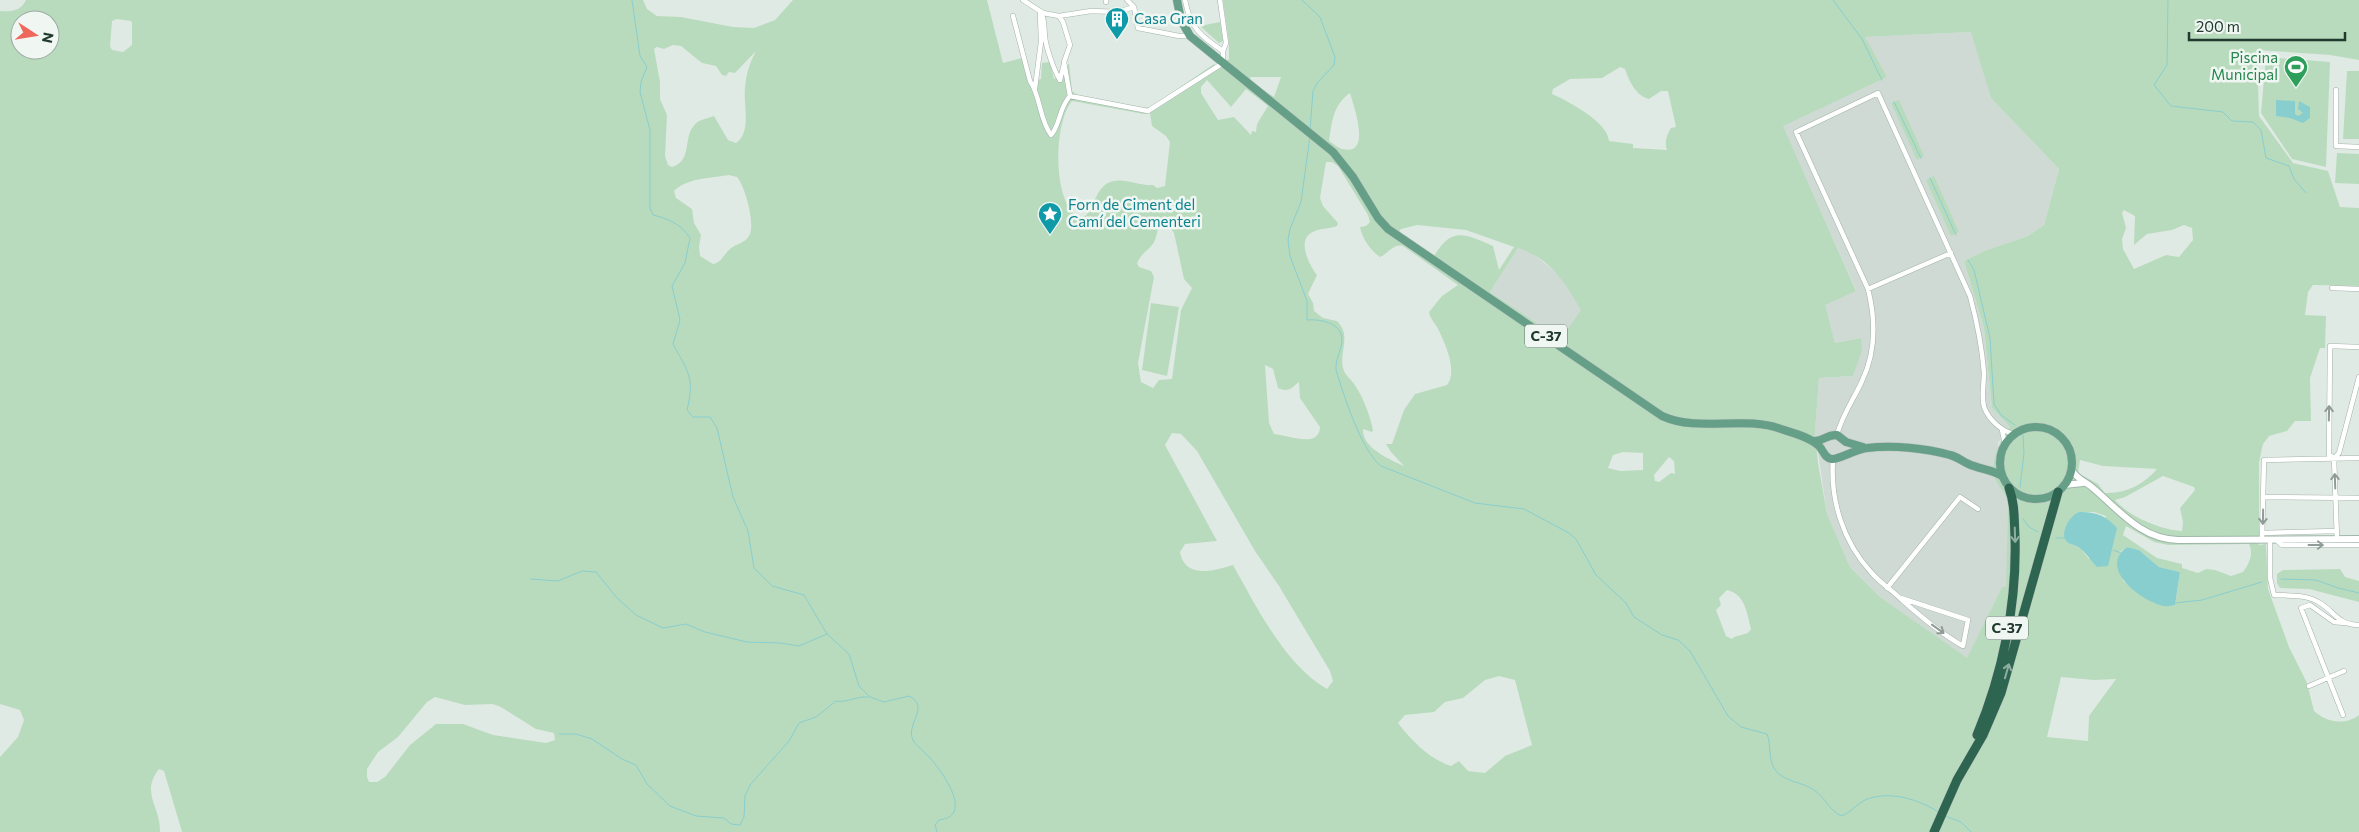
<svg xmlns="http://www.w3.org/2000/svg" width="2359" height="832" font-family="Commissioner,sans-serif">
<rect width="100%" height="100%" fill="#e0eae4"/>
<path fill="#cedad3" d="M1972,32L1991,98L2059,169L2044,225L2028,236L1984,251L1964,261L1984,328L1992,408L2010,427L1998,443L2008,505L2007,587H2002L1967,659L1880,597L1850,567L1827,514L1815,432L1819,378L1853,376L1861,338L1835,343L1824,305L1856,290L1782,125L1887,77L1864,37Z
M1518,248L1532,253L1562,277L1582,310L1561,339L1490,292Z"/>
<path fill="#b9dbbd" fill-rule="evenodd" d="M26,0H643L647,9L657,16L681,17L733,27L754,28L775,20L793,0H987L1003,63L1022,58L1029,82L1041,79L1042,63L1050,62L1054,79L1061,77L1069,63L1072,91L1077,95L1141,108L1151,107L1214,64L1219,69L1229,59V43L1223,0H2359V60L2330,55L2257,50L2259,116L2293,163L2328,171L2340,207L2359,208V286L2313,285L2308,292L2305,315L2326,316L2325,348H2320L2310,378L2311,421H2295L2287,431L2269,436L2263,444L2259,462V545L2266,544L2268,589L2289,647L2307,683L2314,711C2326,722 2345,726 2359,715V832H182L164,771L159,769C140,793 161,807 160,832H0V757L18,737L24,720L20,710L0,704V11C11,12 21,11 26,0ZM117,19L131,21L132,23V45L123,52L112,50L110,46L112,21ZM20,20H50V50H20ZM1971,32L1991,98L2059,169L2044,225L2028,236L1984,251L1964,261L1984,328L1992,408L2010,427C1999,442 1989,461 1996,480C2000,490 2006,492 2008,505L2006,587H2002L1967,658L1880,597L1850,567L1827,514L1818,463L1815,432L1819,378L1853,376L1862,350L1861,338L1835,343L1825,305L1856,291L1783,126L1887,77L1865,37ZM673,45L681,46L702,63L716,66L722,75L726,76L729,72L735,73L756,51C750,62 746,74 745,88C743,104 752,132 736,143L728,140L714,116C709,118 703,119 699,121C680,133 695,160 672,167L668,165L665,156L667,115L660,99V82L654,49L657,47L664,49ZM1620,67L1625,69C1629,81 1636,96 1649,99L1661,91H1668L1676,127L1671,128C1667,134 1664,143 1667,150L1633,148V144L1609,141C1608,122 1568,101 1552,94L1553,89L1570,79L1602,78ZM1251,77H1281L1274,97L1249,80ZM1207,80L1231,107L1246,89L1268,106L1257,124L1256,132L1252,131L1251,135L1234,117L1218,120L1201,93V87ZM1350,93C1353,104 1373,157 1342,149C1338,148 1333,143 1329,141C1332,122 1333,105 1350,93ZM1072,101L1144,114L1150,113L1152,126L1166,136L1170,142L1165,186L1157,188L1153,185C1137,186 1123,176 1108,183C1094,190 1092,217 1080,219C1051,203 1054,122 1072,101ZM1326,162H1332L1338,166L1368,215L1370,222L1366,226L1360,227C1362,238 1370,250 1380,257C1388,254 1393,243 1403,246L1458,285L1442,296L1429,312C1430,319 1435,323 1438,329C1445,343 1458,371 1447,385L1415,394L1404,410L1392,444H1386L1391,452L1404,466C1389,459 1362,448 1363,429L1372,432L1373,430C1370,416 1364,399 1356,387C1352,379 1345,377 1343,368C1339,351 1352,336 1337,321L1323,318L1314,311L1313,303L1308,294L1317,275C1309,265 1296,239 1313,232C1320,228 1329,229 1337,226L1338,223L1323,206L1320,198ZM729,175L737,177C745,186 756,225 749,236C745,243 736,244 730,249C724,254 721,263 713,264L700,256L699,247L701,235L694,223L692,209L676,198L674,191C686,178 712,178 729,175ZM2124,210L2135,216L2134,245L2147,234L2172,230L2184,225L2192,228L2193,240L2179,257L2166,255L2134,269L2123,249L2122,239L2126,228L2122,213ZM1417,225L1466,230L1514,247L1499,270L1493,246C1465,234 1452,226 1434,256L1398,233L1401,229ZM1162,227L1171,229L1174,233L1184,279L1192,288L1181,310L1172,379L1159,380L1153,388L1141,382L1138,363L1154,277L1151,271L1139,267L1137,263C1146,245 1154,253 1158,228ZM1518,248C1551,259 1564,281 1581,310L1561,339L1490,292ZM1265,365L1273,369L1278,388C1289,393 1291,388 1299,382L1300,398L1320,427C1319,449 1288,435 1274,434L1269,423ZM1172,433L1181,434L1197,451L1255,551L1279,586L1330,671L1333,681L1327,689C1285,665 1256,606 1233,565C1214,571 1185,579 1180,552L1185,544L1217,541L1165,445ZM1623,452L1643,453V470L1620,471L1608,468L1613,455ZM1669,457L1674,461L1675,474L1671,473L1659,482L1655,481L1654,475ZM2080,460L2103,466L2157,469C2144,484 2126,494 2105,493L2098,484L2078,473ZM2163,476L2194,487L2195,490L2180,508L2183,522L2182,531C2161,530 2128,516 2115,500L2125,497ZM2079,512H2094L2106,516L2089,559L2081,549L2066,541C2066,528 2068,520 2079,512ZM2126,526L2154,542L2168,545L2249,544C2254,554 2249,564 2243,572L2231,576L2215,570L2206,569L2198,573L2182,568V564L2157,558L2123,535ZM2127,547L2139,550L2159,567L2180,572L2175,605C2153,607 2140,594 2123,581L2120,552ZM1727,590C1745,594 1747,613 1751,629L1748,633L1734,637L1732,639L1726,636L1716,610L1721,605L1719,598ZM1499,676L1515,680L1532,745L1505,756L1485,773L1468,771L1459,761L1451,766C1429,759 1412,741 1398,723L1405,715L1434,712L1445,702L1463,698L1485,680ZM2061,677L2094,680L2116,679L2089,716L2088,741L2047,737ZM435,697L465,705L492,704L499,706L536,729L554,733L555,740L546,743L493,735L463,724H436L410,745L385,777L377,782H369L367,777V769L378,752L398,737L427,702Z
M1220,22L1223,41L1219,43L1200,26Z
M2266,57L2330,62L2326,167L2292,159L2261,113Z
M2347,71H2359V139H2343Z
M1899,100L1924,156L1917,160L1891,103Z
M2337,153L2359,154V184L2335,183Z
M1934,176L1959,232L1951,236L1926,180Z
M1151,303L1179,307L1167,376L1142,370Z
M2340,569L2345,577L2359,581V602L2309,589L2280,588L2277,583V574L2283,570Z"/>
<path fill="#88cecf" d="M2276,100L2295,101V114L2298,116L2303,113L2298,109L2299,101L2310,107V118L2303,123L2290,118L2276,116Z
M2079,512C2096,512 2105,515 2117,528L2108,566L2097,567C2091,561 2085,551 2078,547C2073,544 2067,544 2065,539C2061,530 2071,515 2079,512Z
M2127,547L2139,550L2159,567L2180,572L2175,605C2170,606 2165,607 2160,605C2139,599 2098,568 2127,547Z"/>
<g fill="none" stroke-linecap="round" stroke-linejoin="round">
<path stroke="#88cecf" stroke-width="1" d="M632,0L640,56L647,67L641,82L640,92L650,130V208L653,215C669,219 681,224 690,238L685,263L672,286L680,320L673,344C688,372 695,377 687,410L693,417H710L717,428L733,497L748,531L754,568L772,586L804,595L827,634L849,654L859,686L870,697L884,702L909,696C931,707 905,724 913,740C916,746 924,751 929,757C942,771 975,816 939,820L935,825L937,832
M1302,0L1320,17L1335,57L1334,65L1317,83L1313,91L1310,130
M1833,0L1862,39L1882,80
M2168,0L2167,65L2154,85L2171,106L2223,112L2232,121L2253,122L2261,130L2266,158L2289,166L2294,179L2306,193
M1894,102L1921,158
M1310,136L1301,202L1290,229L1288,240L1290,256L1307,301V320C1319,319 1341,322 1342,339C1342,350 1335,359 1336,370C1344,396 1361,450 1381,466L1475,503L1524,509L1569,533L1576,539L1596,575L1626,603L1634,617L1662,635L1678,640L1690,651L1728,716L1741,727L1767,734C1772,746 1767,760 1776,771C1785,782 1803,782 1814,790C1826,798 1829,811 1842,816C1851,812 1857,804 1865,800C1889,790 1919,799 1940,813
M1930,178L1956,235
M1968,260L1974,270L1990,338L1994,404L2001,415L2015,425
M2020,487L2024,453L2023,435
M2023,519L2029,527L2038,532
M2056,538H2065
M2113,550L2121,553
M531,579L558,581L582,571L596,572L617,598L636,615L663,628L686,624L705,632L747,642L780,643L799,646L827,634
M2281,579L2316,580L2338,588L2359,593
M2175,603L2202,600L2262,582
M559,734H576L592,739L622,759L636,765L647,784L670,806L696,816L724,818L731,824L740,825L744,817L745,796L750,785L789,741L799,723L816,717L836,701C848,703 856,696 868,697
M1945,816L1961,822L1971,832"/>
<g stroke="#a3b2aa" stroke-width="5.5">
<path id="street" d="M1023,0L1043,13L1059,16L1091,11L1118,12L1134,7
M1127,0L1134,7L1138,28L1179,36H1190
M1220,0L1226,43L1223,51
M1106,2V0
M1041,12C1045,20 1044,28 1045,37C1046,47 1054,71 1060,80
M1013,16L1030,81C1041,97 1039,119 1051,135C1060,126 1059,107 1070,96L1148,111L1223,63V51C1200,36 1190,27 1185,0
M1059,16L1063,22L1070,45L1064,62L1070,96
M1060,80L1064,64
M1035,88L1041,42L1040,12
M2336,90V146L2359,147
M2332,288L2359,289
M1868,289L1951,253
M2002,430L2005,444
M1837,435C1842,415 1854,399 1862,381C1876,352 1876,321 1868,289L1796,132L1878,93L1970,296C1977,322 1982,346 1984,373C1984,384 1981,396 1984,407C1989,420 2002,432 2015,434
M2333,457L2329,455L2330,346L2359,347
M1833,459C1830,500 1843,542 1871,572C1880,583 1892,590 1902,600C1921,617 1940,633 1963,646L1968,620L1901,598
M2263,497L2359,498
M2262,533L2337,531
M2337,538L2334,458L2339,453L2359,377
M2262,540L2264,460L2359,458
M2270,540V578L2274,595C2289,596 2306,594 2320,603C2335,612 2338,625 2359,625
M2276,540L2282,545H2359
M1887,588L1960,497L1978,509
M2309,686L2344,671
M2343,715L2301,608L2310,605L2334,622L2345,623"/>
</g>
<g stroke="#9fb6aa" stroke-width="8">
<path id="secondary" d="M2071,469C2079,482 2085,480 2094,489C2120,511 2141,539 2178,540L2359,539
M2064,485L2083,483"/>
</g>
<g stroke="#bcc4c1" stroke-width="9">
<path id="primary" d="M1177,0L1181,20L1190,36L1333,152L1353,177L1378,218L1388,229L1662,416C1700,433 1743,415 1781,429C1793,433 1810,437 1819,446C1824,451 1824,458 1832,459C1838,460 1856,449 1867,448C1893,445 1925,448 1950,455C1959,457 1965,464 1974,466C1984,470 1993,470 2002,476
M2000 463a36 36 0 1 1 72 0a36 36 0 1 1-72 0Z
M1813,441C1823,442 1827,434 1837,435L1846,442L1863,447"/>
</g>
<g stroke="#bcc4c1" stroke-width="10">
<path id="highway" d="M1977,735C2003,673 2017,603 2015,537C2014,519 2015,504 2009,488
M1934,832L1957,780L1983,735L2001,693L2058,492"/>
</g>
<use href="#street" stroke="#fff" stroke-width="4.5"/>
<use href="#secondary" stroke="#fff" stroke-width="6"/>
<use href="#primary" stroke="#659f87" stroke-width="8"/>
<use href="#highway" stroke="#2e6551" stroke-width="9"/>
</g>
<defs><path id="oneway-shaft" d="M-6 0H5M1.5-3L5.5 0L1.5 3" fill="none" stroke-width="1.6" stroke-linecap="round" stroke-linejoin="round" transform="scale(1.25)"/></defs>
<g stroke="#909c97">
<use href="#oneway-shaft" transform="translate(2329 413) rotate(-89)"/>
<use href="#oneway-shaft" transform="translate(2335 481) rotate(-92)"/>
<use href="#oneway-shaft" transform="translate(2263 517) rotate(91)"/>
<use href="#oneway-shaft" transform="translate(2316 545)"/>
<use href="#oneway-shaft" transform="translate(1938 629) rotate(36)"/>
</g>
<g stroke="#8faea2">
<use href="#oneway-shaft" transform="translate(2015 535) rotate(88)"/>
<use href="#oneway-shaft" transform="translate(2007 671) rotate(-74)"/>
</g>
<defs>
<g id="building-pin" transform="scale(1.25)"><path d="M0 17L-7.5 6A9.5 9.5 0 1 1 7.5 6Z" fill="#0f9aa8" stroke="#f0f7f2"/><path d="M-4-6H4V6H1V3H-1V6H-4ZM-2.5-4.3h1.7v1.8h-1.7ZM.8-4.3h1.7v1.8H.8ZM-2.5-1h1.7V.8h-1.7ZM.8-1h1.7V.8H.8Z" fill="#fff"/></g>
<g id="stadium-pin" transform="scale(1.25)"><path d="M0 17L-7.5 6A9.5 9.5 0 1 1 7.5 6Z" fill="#2e9e5b" stroke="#f0f7f2"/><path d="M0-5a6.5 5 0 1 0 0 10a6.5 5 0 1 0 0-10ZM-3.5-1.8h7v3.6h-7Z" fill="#fff"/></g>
<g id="sight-pin" transform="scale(1.25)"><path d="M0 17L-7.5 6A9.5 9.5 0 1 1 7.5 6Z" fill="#0f9aa8" stroke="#f0f7f2"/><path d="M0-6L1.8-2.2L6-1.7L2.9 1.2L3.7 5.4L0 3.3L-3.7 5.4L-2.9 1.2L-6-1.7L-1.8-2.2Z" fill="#fff"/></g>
</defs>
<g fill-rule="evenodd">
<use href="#building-pin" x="1117" y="19"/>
<use href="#stadium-pin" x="2296" y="67"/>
<use href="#sight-pin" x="1050" y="214"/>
</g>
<g text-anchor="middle" stroke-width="5" stroke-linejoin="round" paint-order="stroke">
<g fill="#f0f7f2" stroke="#5f736a" stroke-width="1">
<rect x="1525" y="324.5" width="42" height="23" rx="4"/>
<rect x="1986" y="616.5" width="42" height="23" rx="4"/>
</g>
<g font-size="14" font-weight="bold" fill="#213a2f">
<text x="1546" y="341">C-37</text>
<text x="2007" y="633">C-37</text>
</g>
<g font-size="15" fill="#0d838f" stroke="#f0f7f2" text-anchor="start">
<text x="1134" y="24">Casa Gran</text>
<text x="1068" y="210">Forn de Ciment del<tspan x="1068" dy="17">Camí del Cementeri</tspan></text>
</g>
<g font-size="15" fill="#27864d" stroke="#f0f7f2" text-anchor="end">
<text x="2278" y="63">Piscina<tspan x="2278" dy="17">Municipal</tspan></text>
</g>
</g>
<g transform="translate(35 35) rotate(102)"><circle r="24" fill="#f0f7f2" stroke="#9daba4"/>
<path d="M0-4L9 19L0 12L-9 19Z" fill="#ee675a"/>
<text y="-8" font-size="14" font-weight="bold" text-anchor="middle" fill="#213a2f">N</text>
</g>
<path d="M2189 32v8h156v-8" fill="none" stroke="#213a2f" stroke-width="2.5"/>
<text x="2196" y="32" font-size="15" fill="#213a2f" stroke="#f0f7f2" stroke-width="4" paint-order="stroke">200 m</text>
</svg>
